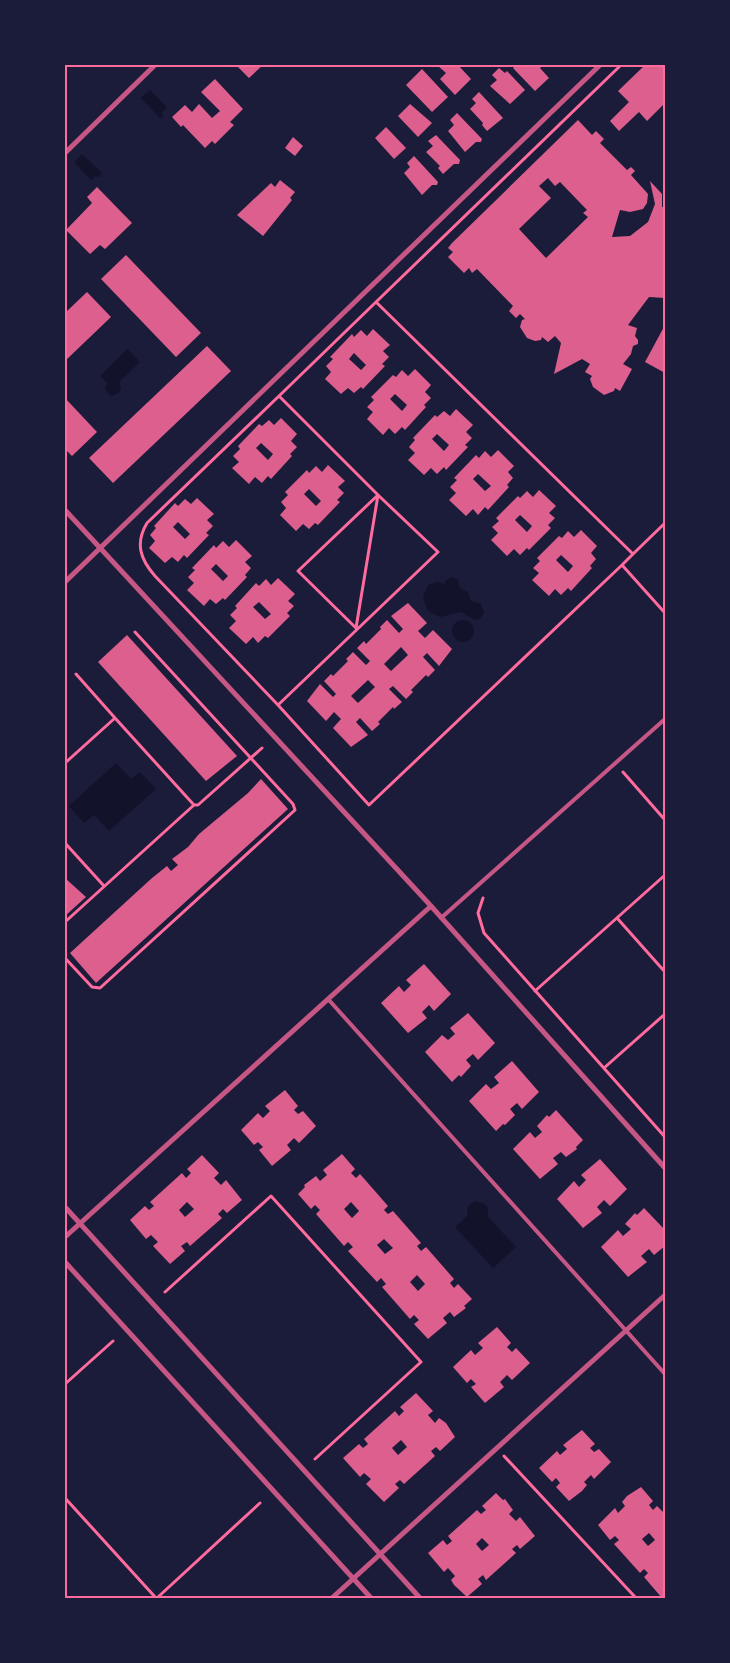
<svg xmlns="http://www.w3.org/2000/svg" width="730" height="1663" font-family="'Roboto Condensed',sans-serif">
<rect width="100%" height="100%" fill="#1b1b3a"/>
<path fill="#12122b" d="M150,90L167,107L162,112L163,118H160L141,98Z
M82,154L101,172L100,177L96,176L91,180L74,162Z
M127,349L140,362L119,382L121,387L119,393L111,396L105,389L107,383L100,376Z
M452,577L458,579L460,588L468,592L471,601L481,604L484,613L480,619L475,620L461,612L440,617L428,611L423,597L428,585L437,582L444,584L446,580Z
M452 631a11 11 0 1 1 22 0a11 11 0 1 1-22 0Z
M116,763L131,779L140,772L156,789L109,831L94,815L84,823L69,806Z
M475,1201L485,1204L488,1208V1217L516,1247L493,1268L455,1227L467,1216L468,1206Z"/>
<path fill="#dd5f8e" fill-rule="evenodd" d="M236,65H263L249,78Z
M437,65H458L471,79L455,95L440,79L446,73Z
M516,65H543L540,68L549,78L535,91L513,68Z
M645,65H665V103L647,121L639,112L619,131L610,121L629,102L618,91Z
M499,68L505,73L507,71L525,90L510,104L490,86L497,80L492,75Z
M422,69L448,97L432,112L406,85Z
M215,79L243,109L230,122L234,125L215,144L212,141L205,148L183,125L181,127L172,117L185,105L192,112L199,104L212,118L220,111L201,92Z
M479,92L503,118L487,131L482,125L483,123L470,109L476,103L472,99Z
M410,104L432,123L418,137L398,116Z
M457,113L482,139L481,142H476L465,152L448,131L454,125L450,120Z
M578,120L592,135L596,131L604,139L600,143L627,170L631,167L635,171L631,175L648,194L647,203L643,209L630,212L620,210L612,237L630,236L648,222L655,204L650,181L662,194V207H665V298L649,297L628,325L637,328L635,336L638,340V344L633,346L631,354L623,364L632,369L620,391L615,388L614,391L604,395L593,387L590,379L592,376L585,372L590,364L582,359L554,374L561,343L555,336L548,342L542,337L541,340L535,341L527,338L520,327L522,320L525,319L520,314L516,318L509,311L513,306L477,269L472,273L469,268L464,273L448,257L453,252L448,248L452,243ZM548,178L555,186L560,182L587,210L583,213L588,217L546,258L519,229L551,198L539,186Z
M386,127L406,148L394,159L375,138Z
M436,135L460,160L459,164H454L443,174L438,168L440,166L426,152L433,146L428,141Z
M293,137L303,146L295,156L285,148Z
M414,156L438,182L437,185H432L422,195L404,173L410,167L407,163Z
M280,180L295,192L290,198L292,200L263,236L237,215L271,183L275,187Z
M97,187L132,223L105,249L100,245L90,254L66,230L92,203L87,197Z
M126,255L201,333L176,357L101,279Z
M87,292L111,317L65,361V313Z
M665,325V373L645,362Z
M373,329L390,345L383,351L389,357L382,364L385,366L363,389L361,387L354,393L348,388L341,394L325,379L331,372L326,366L333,359L330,357L352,334L354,337L361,330L367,336ZM354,353L366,365L361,370L349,359Z
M207,346L231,371L113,483L89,458Z
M415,369L431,385L425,392L431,398L424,405L426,407L405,430L402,427L395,434L389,428L383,435L367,419L373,412L367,407L374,400L371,397L393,375L396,377L402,370L408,376ZM395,394L407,405L402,411L390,399Z
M65,398L97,432L72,456L65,449Z
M456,409L473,425L466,432L472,438L465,445L468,447L446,470L444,467L437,474L431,468L424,475L408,460L415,453L409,447L415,440L413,438L435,415L437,417L444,411L450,416ZM437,434L449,445L444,451L432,439Z
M281,418L297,434L291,441L297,447L290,454L292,456L271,479L268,476L262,483L255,477L249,484L232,468L239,462L233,456L240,449L238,446L259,424L262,426L269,420L274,425ZM261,443L273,454L268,460L256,448Z
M498,450L514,466L508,472L513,478L507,485L509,487L488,510L485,507L478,515L473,509L466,516L449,500L456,493L450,487L457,480L454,478L476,455L479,458L485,451L491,457ZM478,474L491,486L485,491L473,479Z
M328,465L345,481L338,487L344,493L337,500L340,502L318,525L315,523L309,529L303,524L296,531L280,515L286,508L281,502L288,495L285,492L307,470L309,473L316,466L322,472ZM309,489L321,501L316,506L304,494Z
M539,490L556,506L549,513L555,518L548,525L551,528L529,550L527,548L520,555L514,549L507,556L491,540L498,533L492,527L499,521L496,518L518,496L520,498L527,491L533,497ZM520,515L532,526L527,532L515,520Z
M197,498L214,514L207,520L213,526L206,533L209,535L187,558L184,555L178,562L172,557L165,563L149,548L155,541L150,535L156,528L154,526L175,503L178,506L185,499L191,504ZM178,522L190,534L185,539L173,527Z
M581,530L597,546L591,553L596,559L590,566L592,568L571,591L568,588L561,595L555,589L549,596L532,580L539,573L533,568L540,561L537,558L559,536L562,538L568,531L574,537ZM561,555L573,566L568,572L556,560Z
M236,540L252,556L245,562L251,568L245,575L247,577L225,600L223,598L216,604L210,599L204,606L187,590L194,583L188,577L195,570L192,568L214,545L216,548L223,541L229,547ZM216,564L228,576L223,581L211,569Z
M278,578L295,594L288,601L294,606L287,613L290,616L268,638L265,636L258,643L253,637L246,644L229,628L236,621L230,615L237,608L235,606L256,583L259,586L266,579L271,585ZM259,602L271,614L265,619L253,607Z
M408,603L427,623L418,631L425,638L433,630L452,649L439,666L427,653L423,657L435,670L428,677L426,675L411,690L413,692L406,699L393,686L389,689L402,702L394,709L393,707L378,722L380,724L372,731L360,718L356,722L368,735L351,747L333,728L341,719L334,712L326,721L307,701L320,684L333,697L336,694L324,681L331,674L333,676L348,661L346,659L353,652L366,665L370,661L357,648L364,641L366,644L381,629L380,627L387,620L399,633L403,629L391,616ZM401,647L408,655L391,671L384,664ZM368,680L375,687L358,703L351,696Z
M127,635L237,756L206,781L98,662Z
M261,779L288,809L96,983L70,953L152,878L167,866L171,871L178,865L172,859L188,847L199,834L248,793Z
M65,878L86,897L65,916Z
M424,964L451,994L434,1011L429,1005L422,1012L427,1018L408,1033L381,1003L399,986L404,992L411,985L406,980Z
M468,1013L495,1043L478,1060L473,1054L466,1060L471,1066L461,1077L459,1075L452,1082L425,1052L442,1035L448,1040L455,1034L450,1028Z
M512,1061L539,1092L522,1109L517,1103L510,1109L515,1115L505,1125L503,1124L496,1131L469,1101L486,1084L491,1089L499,1083L494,1077Z
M285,1090L298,1106L294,1110L298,1114L303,1111L316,1126L299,1143L294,1138L287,1145L291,1150L272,1166L259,1150L263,1147L258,1142L254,1145L241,1130L258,1113L263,1118L270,1111L265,1106Z
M556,1110L583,1140L576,1147L577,1149L566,1157L561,1152L553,1158L558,1164L540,1179L513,1149L530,1132L535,1138L542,1132L537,1126L547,1115L549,1117Z
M342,1154L355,1169L351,1173L356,1178L360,1174L388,1206L384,1210L388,1214L393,1211L421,1243L417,1246L421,1251L426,1247L454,1279L450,1283L454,1288L458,1284L472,1299L464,1306L466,1308L454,1317L450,1312L443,1318L447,1323L428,1339L414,1324L419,1320L414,1315L410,1319L382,1287L386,1284L381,1278L377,1282L348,1251L353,1247L348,1242L344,1246L316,1214L320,1210L315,1205L311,1209L298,1194L305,1187L304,1185L316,1176L320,1181L327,1175L323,1170ZM351,1202L359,1211L352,1218L344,1209ZM384,1239L393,1248L385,1254L377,1245ZM417,1275L425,1284L418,1291L410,1282Z
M202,1155L219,1173L214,1178L221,1185L226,1180L242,1200L227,1213L223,1209L218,1214L222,1218L190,1246L187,1242L181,1246L185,1251L170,1264L153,1246L158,1242L151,1235L146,1239L130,1220L145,1206L149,1210L154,1206L150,1202L182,1173L186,1178L191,1173L187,1169ZM187,1202L194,1209L185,1217L179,1210Z
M600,1159L627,1189L610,1206L604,1200L597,1207L602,1213L583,1228L557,1199L574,1181L579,1187L586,1180L581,1175Z
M644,1208L665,1230V1246L654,1255L649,1249L641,1256L647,1262L628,1277L601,1247L618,1230L623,1236L631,1229L625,1224L635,1213L637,1215Z
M497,1327L511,1343L507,1347L512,1352L516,1348L530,1363L512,1380L507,1375L500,1382L504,1387L485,1403L471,1387L476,1384L471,1379L467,1383L453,1367L471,1350L475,1355L483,1348L478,1343Z
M416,1393L433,1411L428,1415L435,1423L439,1418L446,1423L455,1437L440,1451L436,1447L431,1451L435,1456L404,1484L400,1480L395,1484L399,1488L384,1502L366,1484L371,1479L364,1473L360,1477L343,1458L359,1444L363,1448L368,1444L364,1439L395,1411L399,1416L404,1411L400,1407ZM401,1440L407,1447L398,1455L392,1448Z
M582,1430L595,1444L590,1448L594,1452L599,1449L611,1462L594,1479L591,1475L584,1482L587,1485L582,1491L569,1501L556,1487L560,1483L556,1478L552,1482L539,1468L557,1451L560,1455L567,1449L563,1445Z
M641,1487L653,1501L649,1505L653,1510L657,1506L665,1514V1598H662L644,1577L648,1573L644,1569L640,1573L614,1544L619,1540L615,1536L610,1540L598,1525L615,1508L618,1513L625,1506L622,1502L627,1496ZM649,1533L655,1540L648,1546L642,1539Z
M496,1493L503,1500L505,1499L513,1510L509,1514L516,1521L520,1517L535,1536L520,1549L517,1545L512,1549L516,1553L486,1580L483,1575L478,1579L482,1584L467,1597L454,1585L451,1580L455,1576L448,1568L444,1572L428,1553L443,1540L447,1545L452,1541L448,1536L477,1510L481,1514L486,1510L482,1506ZM482,1538L489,1545L482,1551L476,1544Z"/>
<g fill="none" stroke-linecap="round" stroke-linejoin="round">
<path stroke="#ff6b9d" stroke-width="3" d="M376,302L621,65
M279,396L147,523C135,543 140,559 155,576L278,705L369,805L622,565
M633,554L665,523
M356,628L378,495L279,396L376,302L633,554L622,565L665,613
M76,674L115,718
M278,705L438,552L378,495L298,571L356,628
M65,763L115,718L194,805
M623,772L665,820
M65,843L104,886
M483,898L478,913L484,933L665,1137
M617,918L665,972
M65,922L194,805H198L262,748
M65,958L92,987L100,988L295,810L293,804L135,632
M535,991L665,875
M604,1068L665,1014
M165,1292L271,1196L421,1362L315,1459
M65,1384L113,1341
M504,1456L636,1598
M65,1498L156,1598
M157,1598L260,1503"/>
<path stroke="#c65784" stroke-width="4" d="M441,918L665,719
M328,999L665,1374"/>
<path stroke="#c65784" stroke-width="5" d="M65,153L155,65
M65,510L431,906L665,1168
M65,582L600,65
M65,1207L420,1598
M65,1237L431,906
M65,1262L371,1598
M332,1598L665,1295"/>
</g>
<rect width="730" height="1663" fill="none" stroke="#1b1b3a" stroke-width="132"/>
<rect x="66" y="66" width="598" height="1531" fill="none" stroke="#ff6b9d" stroke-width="2"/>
</svg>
